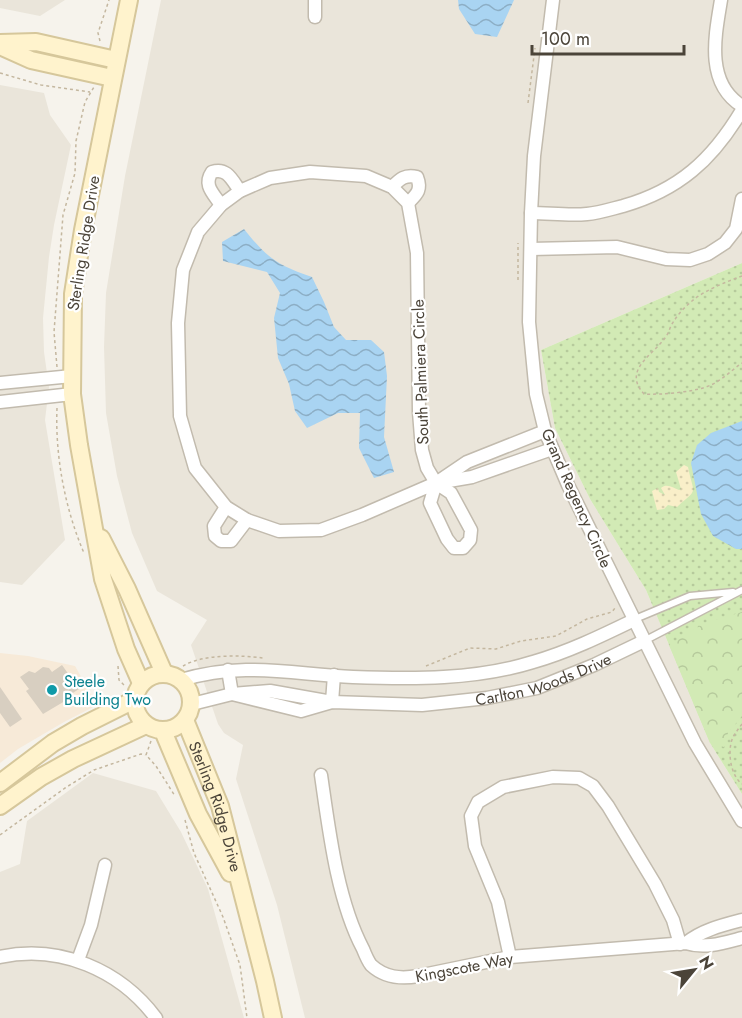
<svg xmlns="http://www.w3.org/2000/svg" width="742" height="1018" font-family="Jost,sans-serif">
<defs>
<pattern id="grass-dots" width="8" height="8" patternUnits="userSpaceOnUse" patternTransform="scale(1.5)"><rect width="8" height="8" fill="#d2eab5"/><path d="M2 2h.1M6 6h.1" fill="none" stroke="#b6ca9c" stroke-width="1.8" stroke-linecap="round"/></pattern>
<pattern id="forest-crowns" width="20" height="18" patternUnits="userSpaceOnUse" patternTransform="scale(1.5)"><rect width="20" height="18" fill="#d2eab5"/><path d="M2 6a3 3 0 1 1 6 0M12 15a3 3 0 1 1 6 0" fill="none" stroke="#b6ca9c"/></pattern>
<pattern id="sand-dots" width="8" height="8" patternUnits="userSpaceOnUse" patternTransform="scale(1.5)"><rect width="8" height="8" fill="#f9efc9"/><path d="M2 2h.1M6 6h.1" fill="none" stroke="#d7cead" stroke-width="1.8" stroke-linecap="round"/></pattern>
<pattern id="water-waves" width="16" height="10" patternUnits="userSpaceOnUse" patternTransform="scale(1.5)"><rect width="16" height="10" fill="#a9d4f2"/><path d="M0 5q4-4 8 0t8 0" fill="none" stroke="#8caec5"/></pattern>
</defs>
<rect width="100%" height="100%" fill="#f6f3ec"/>
<path fill="#eae5da" d="M0,0H65L40,16L0,8Z
M161,0H742V263L541,350L555,428L590,499L646,590L710,743L742,794V1018H305L277,905L236,779L243,745L224,733L218,724L191,645L207,620L157,591L132,533L117,476L106,413L104,347L106,293L125,176Z
M0,85L44,93L50,115L71,145L54,225L49,257L43,318L44,352L49,387L45,420L65,540L22,585L0,582Z
M93,773L156,791L181,832L208,889L244,1018H0V872L20,864L27,821Z"/>
<path fill="#f7ead8" d="M0,653L28,656L75,666L97,705L64,722L18,749L0,763Z"/>
<path fill="url(#grass-dots)" d="M742,263V794L710,743L646,590L590,499L555,428L541,350Z"/>
<path fill="url(#forest-crowns)" d="M742,612V716L728,733L724,747L710,743L669,645L705,623Z"/>
<path fill="url(#sand-dots)" d="M684,465L688,467C694,497 699,487 677,507L668,505L664,509L657,510L652,491L658,488L659,492L665,495L661,488C667,483 673,488 679,490L681,489L676,472Z"/>
<path fill="url(#water-waves)" d="M458,0H514L497,37L475,34L459,9Z
M244,229C267,258 277,265 312,277L324,302L334,327L346,340H371L384,352L387,376L384,437L394,472L374,478L359,448L360,413H338L307,428L295,411L289,384L278,358L274,318L280,293L267,272L223,261L222,242Z
M742,421V549H736L713,536L701,514L691,463L697,445L711,433Z"/>
<path fill="#d8cfc1" d="M62,665L79,689L68,696L70,698L43,714L26,691L29,689L20,677L29,671L35,673L43,667L49,668L52,672Z
M0,687L22,719L10,727L0,713Z"/>
<g fill="none" stroke-linecap="round" stroke-linejoin="round">
<g stroke="#c2bbae" stroke-width="9">
<path id="lane" d="M635,619L690,596L733,592
M644,641L742,590"/>
</g>
<g stroke="#c2bbae" stroke-width="15">
<g id="street">
<path d="M553,0L534,156L531,213L529,322L536,394L545,431L568,485L695,743L742,821"/>
<path d="M721,0C715,36 705,83 742,106"/>
<path d="M315,17V0"/>
<path d="M392,187C400,179 405,174 417,177C422,190 417,194 408,203"/>
<path d="M221,205C213,193 203,185 212,172C227,167 232,180 240,191"/>
<path d="M531,213C549,213 569,216 587,214C599,213 611,209 623,206C679,190 712,160 742,110"/>
<path d="M531,249L617,247L666,259L690,260L708,254L725,243L736,229L742,199"/>
<path d="M0,383L72,376"/>
<path d="M0,402L72,394"/>
<path d="M436,483L430,503L447,539L454,548H463L470,540L471,530L451,493L436,483L427,468L422,450L419,412L417,253L408,203L392,187L366,176L310,172L270,178L240,191L221,205L198,232L183,270L178,323L180,416L195,468L226,507L247,520L279,531L321,530L362,515L436,483L467,462L545,431"/>
<path d="M437,483L472,477L552,449"/>
<path d="M226,507L214,526L215,536L221,541H231L247,520"/>
<path d="M228,670L232,694"/>
<path d="M181,680C244,661 290,674 353,677C413,679 475,680 533,662C568,652 601,636 634,620"/>
<path id="s1" d="M232,694L301,711L332,702L422,705L487,698L537,688L594,665L644,641"/>
<path d="M192,704L232,694L270,691L332,702L334,675"/>
<path d="M321,775C329,830 337,900 363,949C365,954 368,961 371,965C385,978 401,979 418,976L510,957L686,943C705,949 723,943 742,938"/>
<path d="M686,943C702,930 723,925 742,920"/>
<path d="M0,957C60,944 120,970 156,1018"/>
<path d="M510,957L498,902L475,846L471,816L478,802L503,787L553,777L579,778L593,786L608,806L655,884L673,920L680,944"/>
<path d="M78,960L91,925L105,865"/>
</g>
</g>
<g stroke="#d6c79b" stroke-width="20">
<g id="secondary">
<path d="M129,0L83,230L73,294L72,394L79,445L103,579L126,649L141,683"/>
<path d="M0,43L36,42L116,60"/>
<path d="M0,46L31,60L112,78"/>
<path d="M101,538L127,589L164,673"/>
<circle cx="163" cy="702" r="28"/>
<path id="s2" d="M185,720L220,806L265,981L273,1018"/>
<path d="M163,731L198,814L230,873"/>
<path d="M0,783L53,743L82,726L134,700"/>
<path d="M0,806L41,777L73,759L146,725"/>
</g>
</g>
<path stroke="#c4b79f" stroke-width="1.5" stroke-dasharray="3 3" stroke-linecap="butt" d="M100,41L98,33L109,0
M0,73L41,85L90,92
M528,103L535,48
M742,276C726,282 705,290 692,301C686,306 678,314 674,321C670,326 669,333 665,338C653,355 622,370 644,394C661,395 696,392 711,385C722,380 732,370 742,363
M518,280V243
M57,367L54,332L63,215L75,173L76,141L85,102L94,87
M57,408C55,456 65,509 84,553
M118,666L119,680L125,686
M183,666C203,654 240,655 263,658
M426,666L470,648L496,649L521,641L556,636L587,619L612,612L615,608
M742,724C739,728 736,732 733,737C727,750 730,775 742,784
M151,741L146,755L156,766L175,796
M185,820L194,853L223,917L240,965L247,1018
M0,835L65,788L94,770L141,754L145,755"/>
<use href="#lane" stroke="#fff" stroke-width="6"/>
<use href="#street" stroke="#fff" stroke-width="12"/>
<use href="#secondary" stroke="#fff3cd" stroke-width="16"/>
</g>
<circle fill="#0f9aa8" stroke="#fff" stroke-width="2" cx="52" cy="690" r="6"/>
<g text-anchor="middle" stroke-width="4.5" stroke-linejoin="round" paint-order="stroke">
<g font-size="16" fill="#4b4439" stroke="#fff">
<text transform="translate(83 243) rotate(-81)" y="6">Sterling Ridge Drive</text>
<text transform="translate(420 372) rotate(-92)" y="6">South Palmiera Circle</text>
<text transform="translate(577 498) rotate(66)" y="6">Grand Regency Circle</text>
<text dy="6" stroke="none"><textPath href="#s1" startOffset="318">Carlton Woods Drive</textPath></text>
<text dy="6" stroke="none"><textPath href="#s2" startOffset="92">Sterling Ridge Drive</textPath></text>
<text transform="translate(464 967) rotate(-11)" y="6">Kingscote Way</text>
</g>
<g font-size="16" fill="#0d838f" stroke="#fff" text-anchor="start">
<text x="64" y="687">Steele<tspan x="64" dy="18">Building Two</tspan></text>
</g>
</g>
<g transform="translate(694 970) rotate(60)" stroke="#ffffff" stroke-width="4.5" paint-order="stroke">
<path d="M0-4.5L10 22L0 15L-10 22Z" fill="#4b4439"/>
<text y="-9" font-size="16" font-weight="bold" text-anchor="middle" fill="#4b4439">N</text>
</g>
<path d="M532 45v9h152v-9" fill="none" stroke="#4b4439" stroke-width="3"/>
<text x="541" y="45" font-size="18" fill="#4b4439" stroke="#ffffff" stroke-width="4.5" paint-order="stroke">100 m</text>
</svg>
